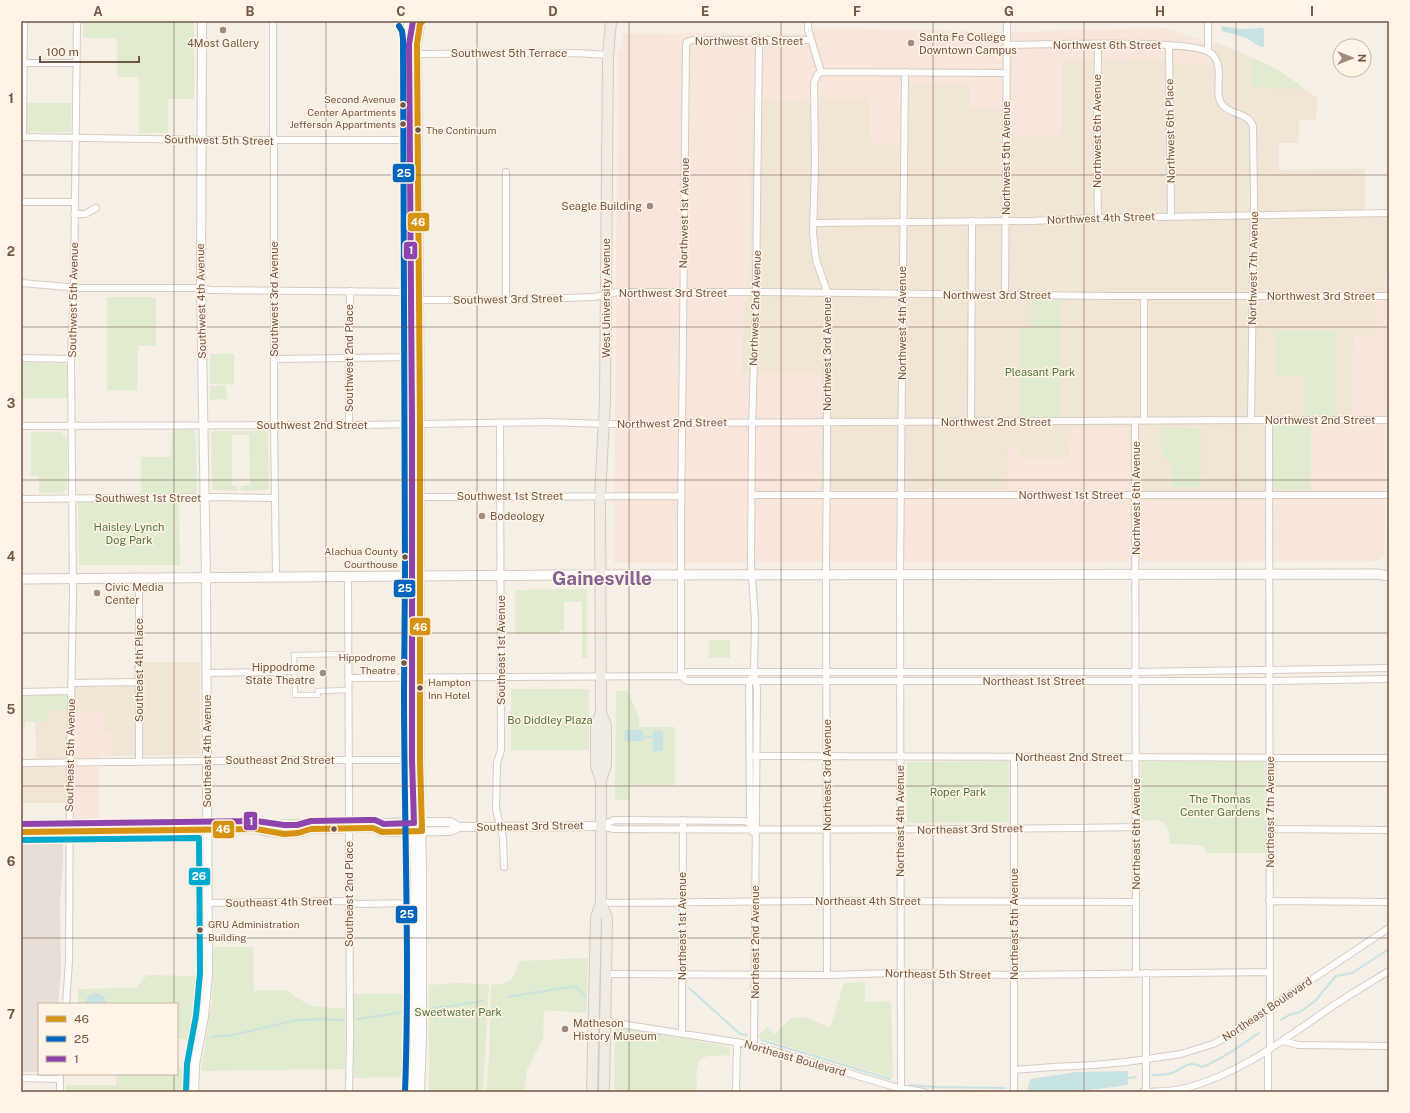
<svg xmlns="http://www.w3.org/2000/svg" width="1410" height="1113" font-family="'Public Sans',sans-serif">
<rect width="100%" height="100%" fill="#f5efe5"/>
<path fill="#f1e5d5" d="M1217,43L1251,57L1278,70L1317,98L1316,120H1299V143H1279V170L1365,169V217H1389V271H1385L1384,293L1377,302V336L1354,337L1353,415L1349,426H1274V501L1129,503L1128,427L1071,458H1019L1008,489L821,490L820,374H741L743,306L749,288L751,100L809,101L817,98H870L871,143H900L901,83L971,84L970,108H1011L1061,135L1062,61H1127V59H1168L1210,65L1211,44Z
M133,662H200V755L111,756V731L103,730L75,712L74,803H21V768L36,757L35,697L66,696L75,687L133,686Z"/>
<path fill="#f9e6db" d="M814,28L1011,32L1167,28L1211,44V65H1172L1168,59H1127V61H1062V135H1010L1011,108H970L971,84L901,83L900,144L871,143L870,98H817L809,101L751,100L749,288L743,306L741,374H820L821,490L1007,489L1008,449H1019L1020,458H1070L1071,427H1128L1129,503L1274,501V426H1350L1353,415L1354,336H1377V302L1384,293L1385,271H1389V386L1385,432L1384,555L1382,558L1378,561L614,563L618,50H622L623,33L813,34Z
M103,711V730H111V756H99V820L73,821L74,712Z"/>
<path fill="#e7dfd7" d="M21,841H63V862L60,902L61,972L58,1004H39V1072H21Z"/>
<path fill="#e1ebd0" d="M83,21H194V99H168V133H139V77H117V38H83Z
M1251,57L1278,70L1305,89L1251,87Z
M27,103H71V130L69,132H28L27,131Z
M107,297H156V346H138L137,390H107Z
M1030,300H1060V417H1020V328H1030Z
M1277,331H1336V415H1304L1305,376H1276Z
M210,354H234V384H210Z
M21,362L66,364L67,366V398H21Z
M226,385L227,399L210,400V386Z
M1276,424H1311V490H1279C1274,489 1273,486 1272,481V428L1274,425Z
M1162,428H1201V487H1172V469L1171,463L1162,454Z
M172,429L193,430L196,434L197,491L193,493H141V457H171Z
M212,431H268L269,489L266,490L241,491V486L250,485L249,435H232V485L237,486V491L212,490L211,433Z
M31,432H61L67,438V489L61,493H39V476H31Z
M179,500L180,565H79L78,501Z
M587,589V658H582V602H564V631H559V634H515V590Z
M709,640H730V658H709Z
M511,689H589V750H511Z
M616,691H628L639,718V727H675V785H630V800H615Z
M64,694L67,696V710L48,711V721L25,722V728H21V695Z
M1009,761V822L907,823V762Z
M1141,762H1264L1265,853H1205V849L1202,845L1170,844L1169,834L1166,825L1158,820L1141,821Z
M214,947H253L254,991L286,990C308,1007 317,1008 345,1008V1069L201,1071L212,1001Z
M588,958L586,1013L544,1010L543,1038L527,1070L524,1092H486L489,1056L491,985C513,984 512,979 520,961Z
M147,975L198,976L195,1003L188,1040L177,1038V1004H78V989L136,988Z
M865,982V1002L891,1001L893,1078L757,1037L767,1027L775,1034L791,1018L805,1017L830,1028L844,983Z
M455,983L489,984L483,1092H429V985Z
M353,994H407V1038L405,1077L353,1078Z
M615,1026L730,1047V1055C724,1056 710,1055 705,1057C693,1061 697,1082 697,1092H614Z
M177,1068H182V1092H66V1085H116V1074H177Z"/>
<path fill="#c8e3e4" d="M1222,26L1240,29L1263,28L1264,32V47H1260L1247,38L1222,31L1221,29Z
M625,730H643V736H653V731H663V751H653V738H643V741H625Z
M97,993L104,997L107,1004H85C86,997 90,994 97,993Z
M1128,1071V1085L1074,1092H1027L1030,1079L1076,1072Z"/>
<g fill="none" stroke-linecap="round" stroke-linejoin="round">
<path stroke="#c8e3e4" stroke-width="2" d="M689,988L740,1034L747,1035
M507,997L576,986L586,998
M430,1009L483,1001
M357,1019L405,1012
M1281,1020L1289,1015L1300,1012L1315,1001L1336,976L1352,973L1389,949
M619,1035H660
M211,1037L233,1035L296,1020L322,1019L342,1020
M761,1040L890,1079
M1152,1075C1159,1075 1166,1075 1172,1073C1184,1069 1187,1059 1202,1067C1222,1059 1240,1046 1259,1033
M1128,1078L1136,1077
M910,1085L935,1087L1005,1088"/>
<g stroke="#d6ccc4" stroke-width="6">
<path id="pedestrian" d="M275,672H294
M318,692V691L348,690
M318,693V695H295L294,655L348,654"/>
</g>
<g stroke="#d6ccc4" stroke-width="8">
<path id="minor" d="M273,21V131L274,147V425L276,577
M808,21V29L821,72
M1007,45C1037,45 1197,38 1212,54C1224,66 1216,84 1219,98C1223,113 1240,112 1248,119C1250,120 1252,124 1253,126L1254,199L1251,420
M1169,46L1171,216
M1208,51V21
M414,54L576,53L608,55
M21,63H77
M821,72L817,75L814,83L815,164L813,233L816,260L828,294L826,575L827,975
M821,72L1006,73
M21,137L212,140H414
M23,137L24,21
M21,202H74
M74,214H85L96,208
M1098,218L1097,158L1098,44
M813,223L1030,221L1098,218L1389,213
M21,283L80,288H201L210,290L415,292
M1005,295L1007,21
M1144,296V421
M416,300H506L594,297L618,292H756L1111,296H1389
M506,300V172
M21,358L71,359
M274,359L416,357
M1269,420L1270,1049
M1135,421L1136,973
M971,422L972,221
M500,423L501,750L497,763L496,809L503,838L504,867
M349,425L350,291
M21,426L361,425L547,422L604,424H682L688,423L1251,420H1389
M752,495H1389
M420,497L681,496
M21,499L214,497L275,498
M348,577L350,1038L349,1092
M139,578V762
M207,673L275,672
M681,676V527L686,46L687,42L693,40H811
M681,676L687,681H1274L1389,679
M348,678L681,676L687,672H1136L1389,668
M751,678L749,681L750,815L753,832
M71,683L138,682
M21,692L71,691
M750,756L1389,758
M1014,757V1092
M21,763L308,760H415
M601,826L614,829C788,830 962,830 1135,827
M601,826L614,820L744,821L748,822L753,826
M1269,829L1389,830
M1269,901L1389,902
M208,903L348,901L357,904L418,903
M601,903L822,901L1136,902
M606,974L827,975L893,973L1014,975L1269,972
M66,1004L69,961L70,767L73,595L71,359L74,288L77,21
M602,1021L754,1045L895,1087L924,1092
M682,1033L683,820
M1283,1041L1298,1045L1389,1046
M754,1045L757,689L754,672L755,620L751,563L752,428L756,292L759,40
M1268,1050V1092
M1014,1070L1053,1067L1094,1065L1126,1062L1181,1054L1213,1044L1238,1031L1269,1008L1389,928
M21,1078L60,1079
M60,1092V1074
M736,1092L737,1042
M901,1092L900,575L905,72
M1143,1092C1158,1091 1172,1092 1186,1088C1239,1074 1282,1041 1327,1010C1347,996 1368,984 1389,971
M1146,1092V973"/>
</g>
<g stroke="#d6ccc4" stroke-width="10">
<path id="tertiary" d="M408,24L411,38L413,577L412,689L413,813L415,873V1035L413,1092
M420,24L417,44V54L420,424V760L422,873V1035L420,1092
M373,828L381,823L427,822H450L459,827
M256,829L269,825L303,824L311,829
M21,832L256,829C273,834 295,836 311,829L368,828H373L382,832L450,831L459,827L601,826
M194,1092L195,1065L204,1017L208,973L206,578L201,288L202,24L203,21"/>
</g>
<g stroke="#d5cbc2" stroke-width="11">
<path id="secondary" d="M21,579L560,575L1376,574L1389,576"/>
</g>
<g stroke="#d4cbc3" stroke-width="12">
<path id="primary" d="M601,713L606,725V765L601,780V903L607,918L604,1092
M601,780L596,766V725L601,713L600,496L605,400L608,55L611,21
M592,1092L596,917L601,903"/>
</g>
<use href="#pedestrian" stroke="#fefdfb" stroke-width="4.5"/>
<use href="#minor" stroke="#fefdfb" stroke-width="6"/>
<use href="#tertiary" stroke="#fefdfb" stroke-width="8"/>
<use href="#secondary" stroke="#fefdfb" stroke-width="9"/>
<use href="#primary" stroke="#f1ece3" stroke-width="10"/>
<g stroke="#fff4e5" stroke-width="9">
<path id="bus-1" d="M21,832L256,829L284,834L298,833L311,829L368,828H373L382,832L422,831L420,760V424L417,44L420,24L423,21"/>
</g>
<g stroke="#fff4e5" stroke-width="9">
<path id="bus-2" d="M399,26L402,31L403,39C404,217 405,395 405,573C405,612 404,651 404,690C404,824 410,958 405,1092"/>
</g>
<g stroke="#fff4e5" stroke-width="9">
<path id="bus-3" d="M21,824L256,821L284,825H297L311,821L368,820H375L384,824L414,823L412,760V424L409,44L413,21"/>
</g>
<g stroke="#fff4e5" stroke-width="9">
<path id="bus-4" d="M21,840L199,838L200,973L196,1016L187,1064L186,1092"/>
</g>
<use href="#bus-1" stroke="#d69212" stroke-width="6"/>
<use href="#bus-2" stroke="#0065bd" stroke-width="6"/>
<use href="#bus-3" stroke="#8e44ad" stroke-width="6"/>
<use href="#bus-4" stroke="#00a9ce" stroke-width="6"/>
</g>
<path fill="none" stroke="#715648" stroke-width="1" stroke-opacity="0.55" d="M174,21V1004M326,21V1092M477,21V1092M629,21V1092M781,21V1092M933,21V1092M1084,21V1092M1236,21V1092M21,175H1389M21,327H1389M21,480H1389M21,633H1389M21,786H1389M21,938H1389M174,1074V1092"/>
<g fill="#9f8c7f" stroke="#fff4e5" stroke-width="1.5">
<circle cx="223" cy="30" r="4"/>
<circle cx="911" cy="43" r="4"/>
<circle cx="650" cy="206" r="4"/>
<circle cx="482" cy="516" r="4"/>
<circle cx="97" cy="593" r="4"/>
<circle cx="323" cy="673" r="4"/>
<circle cx="565" cy="1029" r="4"/>
</g>
<g fill="#715648" stroke="#fff4e5" stroke-width="1.5">
<circle cx="403" cy="105" r="3.5"/>
<circle cx="403" cy="124" r="3.5"/>
<circle cx="418" cy="130" r="3.5"/>
<circle cx="405" cy="557" r="3.5"/>
<circle cx="404" cy="663" r="3.5"/>
<circle cx="420" cy="688" r="3.5"/>
<circle cx="334" cy="829" r="3.5"/>
<circle cx="200" cy="930" r="3.5"/>
</g>
<g text-anchor="middle" stroke-width="3" stroke-linejoin="round" paint-order="stroke">
<g font-size="10" fill="#715648" stroke="#fff4e5" text-anchor="end">
<text x="396" y="103">Second Avenue<tspan x="396" dy="13">Center Apartments</tspan></text>
<text x="396" y="128">Jefferson Appartments</text>
<text x="426" y="134" text-anchor="start">The Continuum</text>
<text x="398" y="555">Alachua County<tspan x="398" dy="13">Courthouse</tspan></text>
<text x="396" y="661">Hippodrome<tspan x="396" dy="13">Theatre</tspan></text>
<text x="428" y="686" text-anchor="start">Hampton<tspan x="428" dy="13">Inn Hotel</tspan></text>
<text x="208" y="928" text-anchor="start">GRU Administration<tspan x="208" dy="13">Building</tspan></text>
</g>
<g font-size="11" fill="#715648" stroke="#fff4e5" text-anchor="start">
<text x="919" y="41">Santa Fe College<tspan x="919" dy="13">Downtown Campus</tspan></text>
<text x="223" y="47" text-anchor="middle">4Most Gallery</text>
<text x="642" y="210" text-anchor="end">Seagle Building</text>
<text x="490" y="520">Bodeology</text>
<text x="105" y="591">Civic Media<tspan x="105" dy="13">Center</tspan></text>
<text x="315" y="671" text-anchor="end">Hippodrome<tspan x="315" dy="13">State Theatre</tspan></text>
<text x="573" y="1027">Matheson<tspan x="573" dy="13">History Museum</tspan></text>
</g>
<g font-size="11" fill="#715648" stroke="#fff4e5">
<text x="749" y="45">Northwest 6th Street</text>
<text x="1107" y="49">Northwest 6th Street</text>
<text x="509" y="57">Southwest 5th Terrace</text>
<text transform="translate(1097 131) rotate(-90)" y="4">Northwest 6th Avenue</text>
<text transform="translate(1170 131) rotate(-91)" y="4">Northwest 6th Place</text>
<text transform="translate(219 140) rotate(1)" y="4">Southwest 5th Street</text>
<text transform="translate(1006 158) rotate(-90)" y="4">Northwest 5th Avenue</text>
<text transform="translate(684 213) rotate(-89)" y="4">Northwest 1st Avenue</text>
<text transform="translate(1101 218) rotate(-2)" y="4">Northwest 4th Street</text>
<text transform="translate(1253 268) rotate(-89)" y="4">Northwest 7th Avenue</text>
<text x="673" y="297">Northwest 3rd Street</text>
<text x="997" y="299">Northwest 3rd Street</text>
<text x="1321" y="300">Northwest 3rd Street</text>
<text transform="translate(606 298) rotate(-90)" y="4">West University Avenue</text>
<text transform="translate(274 299) rotate(-90)" y="4">Southwest 3rd Avenue</text>
<text transform="translate(508 299) rotate(-1)" y="4">Southwest 3rd Street</text>
<text transform="translate(73 300) rotate(-89)" y="4">Southwest 5th Avenue</text>
<text transform="translate(201 301) rotate(-91)" y="4">Southwest 4th Avenue</text>
<text transform="translate(755 308) rotate(-88)" y="4">Northwest 2nd Avenue</text>
<text transform="translate(902 323) rotate(-90)" y="4">Northwest 4th Avenue</text>
<text transform="translate(827 354) rotate(-90)" y="4">Northwest 3rd Avenue</text>
<text transform="translate(349 358) rotate(-90)" y="4">Southwest 2nd Place</text>
<text x="1320" y="424">Northwest 2nd Street</text>
<text x="996" y="426">Northwest 2nd Street</text>
<text transform="translate(672 423) rotate(-1)" y="4">Northwest 2nd Street</text>
<text x="312" y="429">Southwest 2nd Street</text>
<text x="1071" y="499">Northwest 1st Street</text>
<text x="510" y="500">Southwest 1st Street</text>
<text x="148" y="502">Southwest 1st Street</text>
<text transform="translate(1136 498) rotate(-90)" y="4">Northwest 6th Avenue</text>
<text transform="translate(501 650) rotate(-90)" y="4">Southeast 1st Avenue</text>
<text transform="translate(139 670) rotate(-90)" y="4">Southeast 4th Place</text>
<text x="1034" y="685">Northeast 1st Street</text>
<text transform="translate(207 751) rotate(-90)" y="4">Southeast 4th Avenue</text>
<text transform="translate(70 755) rotate(-89)" y="4">Southeast 5th Avenue</text>
<text x="1069" y="761">Northeast 2nd Street</text>
<text x="280" y="764">Southeast 2nd Street</text>
<text transform="translate(827 775) rotate(-90)" y="4">Northeast 3rd Avenue</text>
<text transform="translate(1270 812) rotate(-90)" y="4">Northeast 7th Avenue</text>
<text transform="translate(900 821) rotate(-90)" y="4">Northeast 4th Avenue</text>
<text transform="translate(530 826) rotate(-1)" y="4">Southeast 3rd Street</text>
<text transform="translate(970 829) rotate(-1)" y="4">Northeast 3rd Street</text>
<text transform="translate(1136 834) rotate(-90)" y="4">Northeast 6th Avenue</text>
<text transform="translate(349 894) rotate(-90)" y="4">Southeast 2nd Place</text>
<text x="868" y="905">Northeast 4th Street</text>
<text transform="translate(279 902) rotate(-1)" y="4">Southeast 4th Street</text>
<text transform="translate(1014 924) rotate(-90)" y="4">Northeast 5th Avenue</text>
<text transform="translate(682 926) rotate(-90)" y="4">Northeast 1st Avenue</text>
<text transform="translate(755 942) rotate(-90)" y="4">Northeast 2nd Avenue</text>
<text transform="translate(938 974) rotate(1)" y="4">Northeast 5th Street</text>
<text transform="translate(1267 1009) rotate(-34)" y="4">Northeast Boulevard</text>
<text transform="translate(795 1058) rotate(16)" y="4">Northeast Boulevard</text>
</g>
<g font-size="11" fill="#517741" stroke="#fff4e5">
<text x="1040" y="376">Pleasant Park</text>
<text x="129" y="531">Haisley Lynch<tspan x="129" dy="13">Dog Park</tspan></text>
<text x="550" y="724">Bo Diddley Plaza</text>
<text x="958" y="796">Roper Park</text>
<text x="1220" y="803">The Thomas<tspan x="1220" dy="13">Center Gardens</tspan></text>
<text x="458" y="1016">Sweetwater Park</text>
</g>
<g font-size="19" font-weight="bold" fill="#836394" stroke="#fff4e5">
<text x="602" y="585">Gainesville</text>
</g>
</g>
<g stroke="#fff4e5" stroke-width="1.5">
<rect x="392" y="163" width="23" height="20" rx="4" fill="#0065bd"/>
<rect x="407" y="212" width="23" height="20" rx="4" fill="#d69212"/>
<rect x="403" y="241" width="15" height="19" rx="4" fill="#8e44ad"/>
<rect x="393" y="579" width="23" height="19" rx="4" fill="#0065bd"/>
<rect x="409" y="617" width="22" height="19" rx="4" fill="#d69212"/>
<rect x="243" y="811" width="15" height="20" rx="4" fill="#8e44ad"/>
<rect x="212" y="820" width="23" height="19" rx="4" fill="#d69212"/>
<rect x="188" y="867" width="23" height="19" rx="4" fill="#00a9ce"/>
<rect x="395" y="905" width="23" height="19" rx="4" fill="#0065bd"/>
</g>
<g font-size="11" text-anchor="middle" font-weight="bold" fill="#fff">
<text x="404" y="177">25</text>
<text x="418" y="226">46</text>
<text x="411" y="254">1</text>
<text x="405" y="592">25</text>
<text x="420" y="631">46</text>
<text x="251" y="825">1</text>
<text x="223" y="833">46</text>
<text x="199" y="880">26</text>
<text x="407" y="918">25</text>
</g>
<rect width="1410" height="1113" fill="none" stroke="#fff4e5" stroke-width="44"/>
<rect x="38" y="1003" width="140" height="72" fill="#fff4e5" stroke="#c6b5a6"/>
<rect x="46" y="1016" width="20" height="6" fill="#d69212" stroke="#c6b5a6"/>
<text x="74" y="1023" font-size="12" fill="#715648">46</text>
<rect x="46" y="1036" width="20" height="6" fill="#0065bd" stroke="#c6b5a6"/>
<text x="74" y="1043" font-size="12" fill="#715648">25</text>
<rect x="46" y="1056" width="20" height="6" fill="#8e44ad" stroke="#c6b5a6"/>
<text x="74" y="1063" font-size="12" fill="#715648">1</text>
<g transform="translate(1352 58) rotate(90)"><circle r="19" fill="#fff4e5" stroke="#c6b5a6"/>
<path d="M0-3L7 15L0 10L-7 15Z" fill="#9f8c7f"/>
<text y="-6" font-size="11" font-weight="bold" text-anchor="middle" fill="#715648">N</text>
</g>
<path d="M40 56v6h99v-6" fill="none" stroke="#715648" stroke-width="2"/>
<text x="46" y="56" font-size="12" fill="#715648" stroke="#fff4e5" stroke-width="3" paint-order="stroke">100 m</text>
<rect x="22" y="22" width="1366" height="1069" fill="none" stroke="#715648" stroke-width="1.5"/>
<g font-size="13" text-anchor="middle" font-weight="bold" fill="#715648">
<text x="98" y="16">A</text>
<text x="250" y="16">B</text>
<text x="401" y="16">C</text>
<text x="553" y="16">D</text>
<text x="705" y="16">E</text>
<text x="857" y="16">F</text>
<text x="1009" y="16">G</text>
<text x="1160" y="16">H</text>
<text x="1312" y="16">I</text>
<text x="11" y="103">1</text>
<text x="11" y="256">2</text>
<text x="11" y="408">3</text>
<text x="11" y="561">4</text>
<text x="11" y="714">5</text>
<text x="11" y="866">6</text>
<text x="11" y="1019">7</text>
</g>
</svg>
